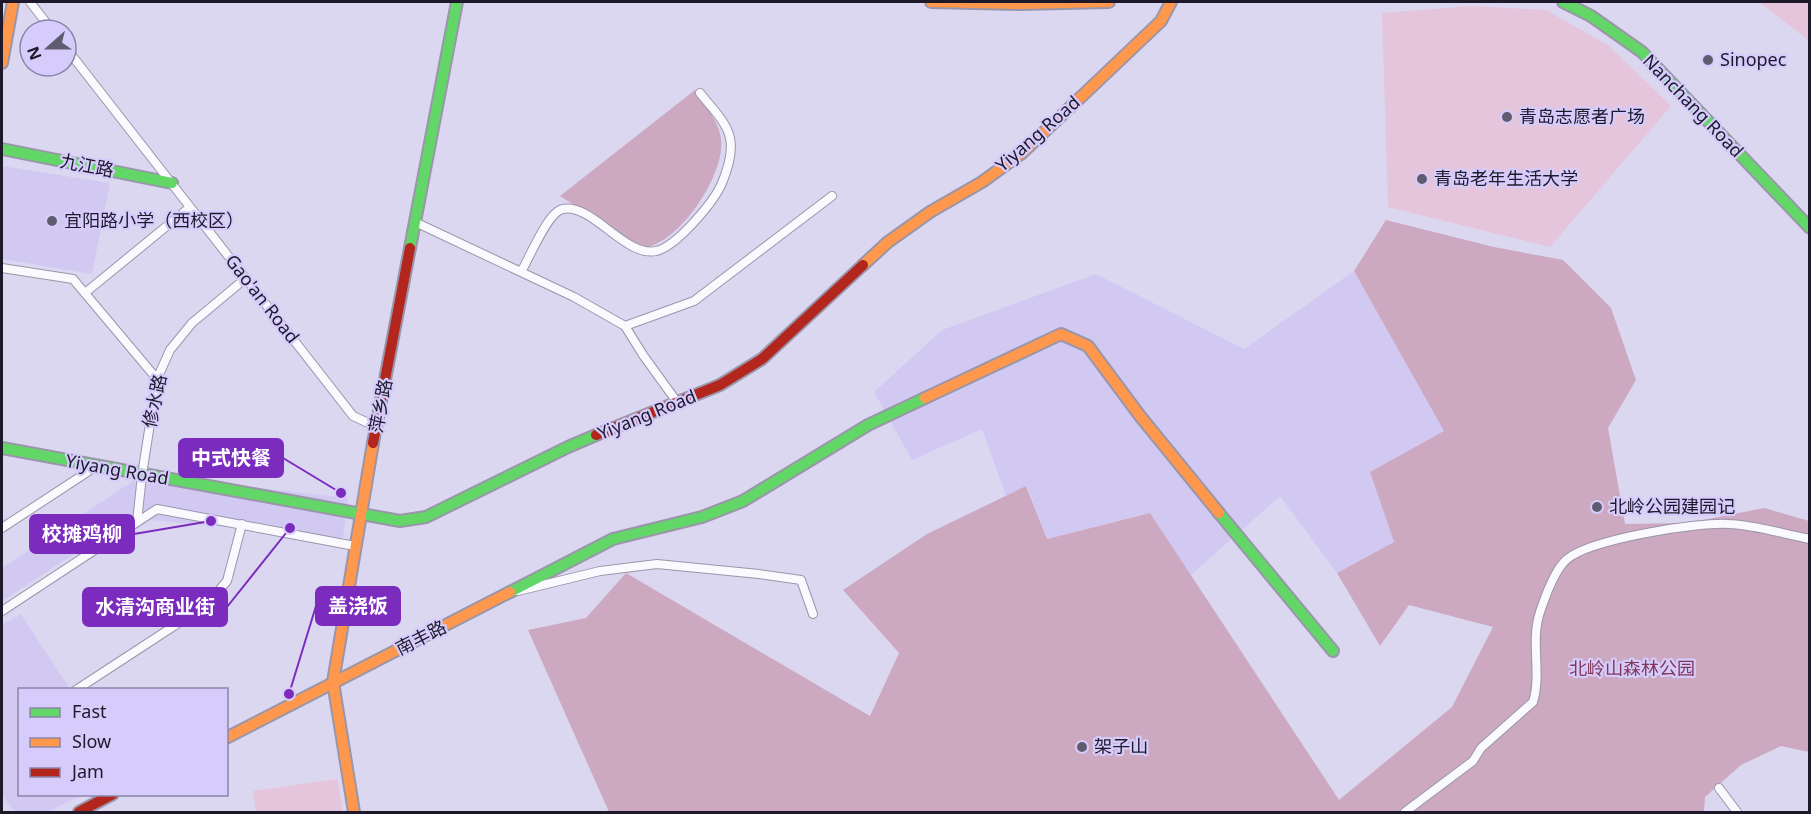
<svg xmlns="http://www.w3.org/2000/svg" width="1811" height="814" font-family="'Noto Sans','Noto Sans SC',sans-serif">
<rect width="100%" height="100%" fill="#dcd7f1"/>
<path fill="#d2c9f3" d="M2,166L110,183L92,274L2,259Z
M1354,271L1445,431L1370,472L1394,542L1337,573L1280,496L1191,575L1149,513L1047,539L1027,486L1006,496L982,429L912,460L874,392L942,330L1096,274L1244,349Z
M142,475L348,498L343,538L129,518L2,601V568Z
M21,614L70,689L20,690V794L82,795L48,812H15L2,795V625Z"/>
<path fill="#e4c5db" d="M1759,2H1809V41Z
M1471,6L1546,10L1609,46L1671,106L1550,247L1388,207L1382,13Z
M337,779L343,812H256L253,791Z"/>
<path fill="#cca8c1" d="M695,90C704,104 719,121 721,139C726,174 678,247 641,248L560,196Z
M1386,220L1494,247L1563,260L1611,308L1636,380L1608,428L1625,524L1688,523L1764,508L1809,521V752L1781,746L1741,765L1705,797L1704,812H609L528,630L586,618L626,573L870,716L899,653L843,590L927,534L1026,486L1047,539L1150,513L1339,800L1452,707L1493,627L1409,605L1380,646L1337,573L1394,542L1370,472L1444,431L1354,271Z"/>
<g fill="none" stroke-linecap="round" stroke-linejoin="round">
<g stroke="#9a96aa" stroke-width="10">
<path id="street" d="M30,2L52,30
M66,48L353,416L377,427
M415,222L574,297L625,326L643,355L677,402
M2,268L73,279L157,379
M521,272C529,259 548,211 563,209C592,203 626,258 656,251C676,247 714,202 722,183C727,171 733,152 730,138C727,122 710,106 700,93
M85,293L190,207
M625,326L694,301L832,196
M137,522L142,475L157,379L170,350L192,323L246,278
M2,528L95,467
M518,591L600,571L657,564L759,574L801,580L813,614
M2,611L157,509L355,546
M76,690L174,626L214,596L227,581L242,524
M1719,788L1737,812
M1405,812L1473,761L1481,748L1533,702C1542,673 1530,641 1540,612C1545,597 1554,571 1566,560C1589,539 1698,522 1729,524C1756,525 1783,534 1810,539"/>
</g>
<g stroke="#9a96aa" stroke-width="14">
<path id="fast" d="M1563,2L1591,16L1642,52L1810,228
M2,149L172,183
M410,248L457,2
M2,448L400,521L426,517L568,447L596,435
M1219,513L1333,651
M510,592L613,539L702,517L743,501L868,425L925,398"/>
</g>
<g stroke="#9a96aa" stroke-width="14">
<path id="slow" d="M931,2L1020,4L1109,2
M2,63L13,2
M863,265L888,242L930,212L982,182L1022,153L1161,21L1171,2
M925,398L1061,334L1088,346L1140,416L1219,513
M226,738L510,592
M354,812L333,682L373,443"/>
</g>
<g stroke="#9a96aa" stroke-width="14">
<path id="jam" d="M596,435L720,385L762,359L863,265
M373,443L410,248
M79,812L113,794"/>
</g>
<use href="#street" stroke="#faf9fd" stroke-width="8"/>
<use href="#fast" stroke="#63d668" stroke-width="10"/>
<use href="#slow" stroke="#ff974d" stroke-width="10"/>
<use href="#jam" stroke="#b3261e" stroke-width="10"/>
</g>
<g fill="#605c70" stroke="#d6ccfc" stroke-width="2">
<circle cx="1708" cy="60" r="6"/>
<circle cx="1507" cy="117" r="6"/>
<circle cx="1422" cy="179" r="6"/>
<circle cx="52" cy="221" r="6"/>
<circle cx="1597" cy="507" r="6"/>
<circle cx="1082" cy="747" r="6"/>
</g>
<g text-anchor="middle" stroke-width="4.5" stroke-linejoin="round" paint-order="stroke">
<g font-size="18" fill="#1d192b" stroke="#d6ccfc" text-anchor="start">
<text x="1720" y="66">Sinopec</text>
<text x="1519" y="123">青岛志愿者广场</text>
<text x="1434" y="185">青岛老年生活大学</text>
<text x="64" y="227">宜阳路小学（西校区）</text>
<text x="1609" y="513">北岭公园建园记</text>
<text x="1094" y="753">架子山</text>
</g>
<g font-size="18" fill="#1d192b" stroke="#d6ccfc">
<text transform="translate(1693 106) rotate(46)" y="6">Nanchang Road</text>
<text transform="translate(1038 134) rotate(-41)" y="6">Yiyang Road</text>
<text transform="translate(87 166) rotate(11)" y="6">九江路</text>
<text transform="translate(262 299) rotate(52)" y="6">Gao'an Road</text>
<text transform="translate(155 401) rotate(-78)" y="6">修水路</text>
<text transform="translate(381 406) rotate(-79)" y="6">萍乡路</text>
<text transform="translate(647 415) rotate(-22)" y="6">Yiyang Road</text>
<text transform="translate(117 470) rotate(10)" y="6">Yiyang Road</text>
<text transform="translate(421 638) rotate(-27)" y="6">南丰路</text>
</g>
<g font-size="18" fill="#823557" stroke="#d6ccfc">
<text x="1632" y="675">北岭山森林公园</text>
</g>
</g>
<path fill="none" stroke="#7b2cbf" stroke-width="2" d="M341 493L283 458M211 521L134 534M289 694L316 606M290 528L227 607"/>
<g fill="#7b2cbf" stroke="#d6ccfc" stroke-width="2">
<circle cx="341" cy="493" r="6"/>
<circle cx="211" cy="521" r="6"/>
<circle cx="289" cy="694" r="6"/>
<circle cx="290" cy="528" r="6"/>
</g>
<g fill="#7b2cbf" stroke="#7b2cbf" stroke-width="2">
<rect x="179" y="439" width="104" height="38" rx="6"/>
<rect x="30" y="515" width="104" height="38" rx="6"/>
<rect x="316" y="587" width="84" height="38" rx="6"/>
<rect x="83" y="588" width="144" height="38" rx="6"/>
</g>
<g font-size="20" text-anchor="middle" font-weight="bold" fill="#fff">
<text x="231" y="465">中式快餐</text>
<text x="82" y="541">校摊鸡柳</text>
<text x="358" y="613">盖浇饭</text>
<text x="155" y="614">水清沟商业街</text>
</g>
<rect width="1811" height="814" fill="none" stroke="#1d192b" stroke-width="6"/>
<rect x="18" y="688" width="210" height="108" fill="#d6ccfc" stroke="#8c84a8" stroke-width="1.5"/>
<rect x="30" y="708" width="30" height="9" fill="#63d668" stroke="#8c84a8" stroke-width="1.5"/>
<text x="72" y="718" font-size="18" fill="#1d192b">Fast</text>
<rect x="30" y="738" width="30" height="9" fill="#ff974d" stroke="#8c84a8" stroke-width="1.5"/>
<text x="72" y="748" font-size="18" fill="#1d192b">Slow</text>
<rect x="30" y="768" width="30" height="9" fill="#b3261e" stroke="#8c84a8" stroke-width="1.5"/>
<text x="72" y="778" font-size="18" fill="#1d192b">Jam</text>
<g transform="translate(48 48) rotate(249)"><circle r="28" fill="#d6ccfc" stroke="#8c84a8" stroke-width="1.5"/>
<path d="M0-4.5L10 22L0 15L-10 22Z" fill="#605c70"/>
<text y="-9" font-size="16" font-weight="bold" text-anchor="middle" fill="#1d192b">N</text>
</g>
</svg>
